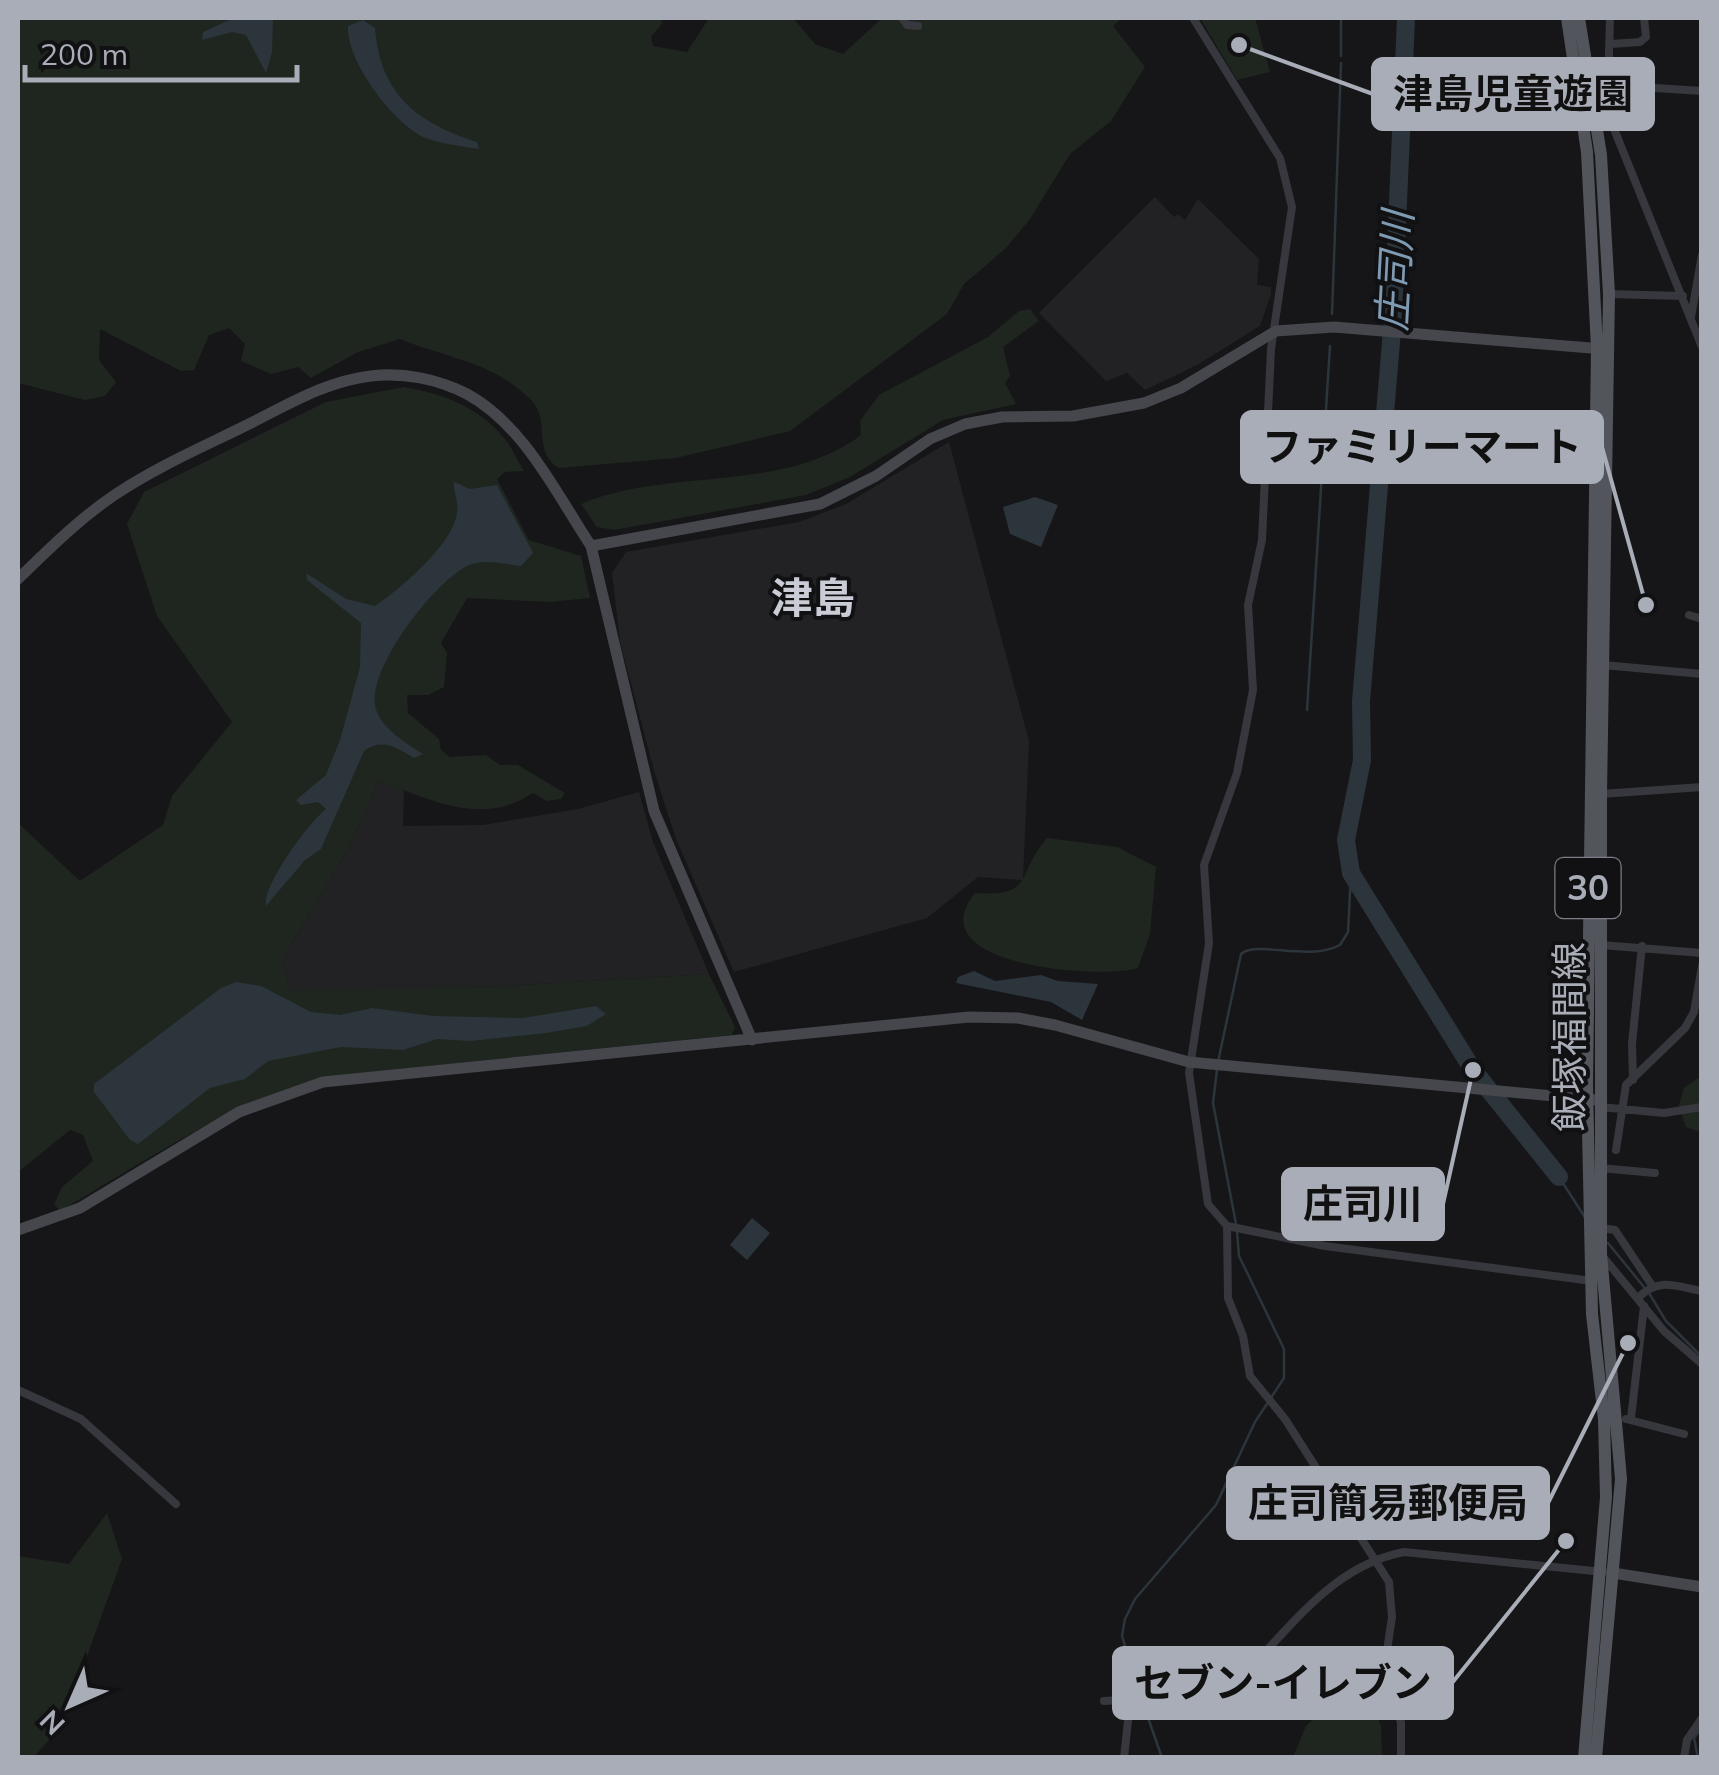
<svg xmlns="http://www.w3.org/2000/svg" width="1719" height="1775" font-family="Mulish,'Noto Sans JP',sans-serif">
<rect width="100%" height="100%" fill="#161618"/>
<path fill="#222225" d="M1155,197L1174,217L1178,214L1185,220L1198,199L1259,259L1257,285L1271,287V294L1260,326L1197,365L1145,390L1127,373L1106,381L1039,313Z
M949,442L1029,741L1023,880L978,877L927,918L734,972L676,839L655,774L620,642L612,573L626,552L799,522L846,504Z
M379,781L404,790L403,826L483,825L578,809L639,792L653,842L709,974L504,986L290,992L282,960L347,851Z"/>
<path fill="#1e261f" d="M18,18H658L663,22L651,37L653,46L687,52L709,18H793L815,44L843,54L882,18H1122L1113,26L1145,67L1111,121L1070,154L1030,219L1006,248L964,284L947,314L790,431L676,458L559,468C532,453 551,420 531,400C492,361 449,359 400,339L358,352L311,378L298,367L271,374L241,361L245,344L229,328L209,335L194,370L181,371L100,329L99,360L116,382L105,396L85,400L18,383Z
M1200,18H1255L1270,72L1237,80Z
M1030,309L1039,321L1003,347L1010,376L1005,383L1016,404L943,420L850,477L806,495L614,530L597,527L581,504C668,467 783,494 861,435L860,421L879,395L988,337L1019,311Z
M404,387C445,394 482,408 508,443C514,452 518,462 524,471L505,472L497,479L529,540L581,556L590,598L549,602L467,598L441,643L447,653L444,687L428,695H407L408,713L439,739L441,750L450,757L486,755L500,765H518L565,793L561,799L547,801L533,793C482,827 432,800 379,781L347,851L282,960L290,991L504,986L709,974L735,1027L732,1035L324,1077C228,1104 146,1161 60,1211L54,1204L62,1187L93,1161L83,1135L70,1130L18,1172V823L80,881L163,825L172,796L232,722L157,616L127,524L144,492L326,402Z
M1047,838L1117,847L1156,867L1150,934L1138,968C1099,980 916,966 975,893C1036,898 1016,872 1047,838Z
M1701,1076V1132L1686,1127L1679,1106L1684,1088Z
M107,1513L122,1559L62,1725L34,1757H18V1556L69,1564Z
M1360,1673L1381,1726L1382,1757H1293L1306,1726Z"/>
<path fill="#2c353c" d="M234,18H273L272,52L266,73L246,35L232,32L202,40L203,32Z
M363,20L375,28C380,95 418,123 477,142L479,149C467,147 437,143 426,138C394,125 346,61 348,26Z
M454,482L470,489L497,485L533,553L521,566C503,564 484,558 467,566C434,582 361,675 377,712C384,730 407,744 423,754L414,758C395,747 383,738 364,751L321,849L305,860L266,906C262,886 309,822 326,809L318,802L301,805L296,800L326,775L340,740L360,667L361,623L307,580L306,573L346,599L375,606C400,589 454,544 457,512C459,501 453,491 454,482Z
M1035,497L1058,505L1041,547L1010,534L1003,507Z
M974,971L995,981L1041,975L1058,981L1098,984L1082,1020L1051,1002L956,983L958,977Z
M236,982L261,986L311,1012L340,1015L372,1008L433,1016L523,1018L596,1006L606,1014L587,1026L546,1033L471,1041L437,1039L403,1050L341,1047L268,1061L245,1079L210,1088L138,1144L130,1140L94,1092V1084L221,988Z
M752,1218L770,1233L747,1260L730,1245Z"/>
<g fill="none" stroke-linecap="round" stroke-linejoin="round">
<path stroke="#2c353c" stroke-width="2.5" d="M1341,18V56
M1332,314L1341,63
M1307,710L1330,346
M1218,1062L1241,954C1258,940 1308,962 1340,945L1348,932L1351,873
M1217,1070L1213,1103L1236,1224
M1559,1177L1586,1219
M1608,1243L1644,1287
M1649,1293L1666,1321L1702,1357
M1140,1695L1122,1636L1125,1619L1135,1599L1216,1505L1255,1422L1284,1378V1349L1239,1256L1237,1232
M1143,1703L1162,1758
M1698,1758L1694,1738L1702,1727"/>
<path stroke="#2c353c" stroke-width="18" d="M1406,18L1393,318L1361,701L1362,760L1346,840L1351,873L1473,1070L1559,1177"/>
<path stroke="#37383d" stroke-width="8" d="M902,18L907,25L918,26
M1193,18L1280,158L1292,207L1271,349L1262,540L1248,605L1253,690L1237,773L1204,865L1209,943L1189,1073L1208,1204L1227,1226L1325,1246L1592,1281
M1610,18L1608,88L1612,124L1702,347
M1611,44L1640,42L1646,37L1644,18
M1608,85L1702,91
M1475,90L1580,94
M1609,294L1683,296
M1691,317L1702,255
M1689,615L1702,619
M1603,665L1702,674
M1601,794L1702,787
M1601,945L1702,953
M1633,1080L1632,1044L1642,946
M1600,1107L1664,1113L1702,1107
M1616,1150L1626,1085L1685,1028L1694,1012L1702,966
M1600,1168L1655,1173
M1227,1226L1228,1298L1243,1336L1250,1376L1285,1419L1389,1582L1392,1617L1386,1657L1401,1723V1758
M1602,1228L1615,1230L1651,1284
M1604,1258L1664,1331L1702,1364
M1638,1298C1658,1277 1675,1286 1702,1291
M18,1390L81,1419L176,1504
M1631,1418L1644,1306
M1626,1419L1684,1434
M1104,1701L1223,1693C1283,1643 1322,1568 1404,1552L1604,1572
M1124,1758L1130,1702
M1684,1758L1687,1740L1702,1718"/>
<path stroke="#45474d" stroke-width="11" d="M18,579C49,549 80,518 116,494C158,466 205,446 251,423C289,404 327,381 371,376C403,372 438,379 467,394C524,425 556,493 591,546
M752,1040L654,811L591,546L820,504L876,476L930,439L965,424L1002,417L1073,416L1144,403L1181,388L1276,331L1334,327L1603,349
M18,1230L80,1208L239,1112L323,1082L969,1017L1018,1018L1055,1025L1189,1062L1596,1100
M1613,1573L1702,1587"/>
<path stroke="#53555c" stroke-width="12" d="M1567,18L1587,152L1597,348L1587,1084L1592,1314L1604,1419L1606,1497L1584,1758
M1579,18L1601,155L1609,294L1601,794V1254L1621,1479L1596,1758"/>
</g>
<g text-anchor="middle" stroke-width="8" stroke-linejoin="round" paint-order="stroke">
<rect fill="#111113" stroke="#7b7e86" stroke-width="2.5" x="1555.5" y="858" width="65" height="60" rx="8"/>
<g font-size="35" font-weight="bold" fill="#a8adb8">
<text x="1588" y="900">30</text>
</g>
<g font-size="38" fill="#a8adb8" stroke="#111113">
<text transform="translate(1570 1037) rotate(-90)" y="13">飯塚福間線</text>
</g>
<g font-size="40" font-style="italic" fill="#7f9bb3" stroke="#111113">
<text transform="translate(1395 271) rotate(-87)" y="14">庄司川</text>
</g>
<g font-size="42" font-weight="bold" fill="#c9ccd4" stroke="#111113">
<text x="813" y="613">津島</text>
</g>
</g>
<path fill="none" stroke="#a8adb8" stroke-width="4" d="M1239 45L1373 94M1646 605L1602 447M1473 1070L1443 1204M1628 1343L1548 1503M1566 1541L1452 1683"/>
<g fill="#a8adb8" stroke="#111113" stroke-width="4">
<circle cx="1239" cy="45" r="10"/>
<circle cx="1646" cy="605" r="10"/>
<circle cx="1473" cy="1070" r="10"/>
<circle cx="1628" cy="1343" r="10"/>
<circle cx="1566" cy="1541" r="10"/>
</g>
<g fill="#a8adb8" stroke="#a8adb8" stroke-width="4">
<rect x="1373" y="59" width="280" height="70" rx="10"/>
<rect x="1242" y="412" width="360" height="70" rx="10"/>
<rect x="1283" y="1169" width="160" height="70" rx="10"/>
<rect x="1228" y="1468" width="320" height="70" rx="10"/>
<rect x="1114" y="1648" width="338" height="70" rx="10"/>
</g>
<g font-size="40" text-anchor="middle" font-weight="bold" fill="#111">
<text x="1513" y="108">津島児童遊園</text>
<text x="1422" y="461">ファミリーマート</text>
<text x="1363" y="1218">庄司川</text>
<text x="1388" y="1517">庄司簡易郵便局</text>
<text x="1283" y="1697">セブン-イレブン</text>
</g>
<rect width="1719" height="1775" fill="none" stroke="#a8adb8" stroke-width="40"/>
<g transform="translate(70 1705) rotate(225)" stroke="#111113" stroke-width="8" paint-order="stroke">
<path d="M0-8L18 38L0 25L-18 38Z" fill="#a8adb8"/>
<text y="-15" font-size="28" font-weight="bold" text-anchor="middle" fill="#a8adb8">N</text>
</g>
<path d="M25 65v15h272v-15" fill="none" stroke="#a8adb8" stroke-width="5"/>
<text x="40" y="65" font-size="30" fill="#a8adb8" stroke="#111113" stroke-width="8" paint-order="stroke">200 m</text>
</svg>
